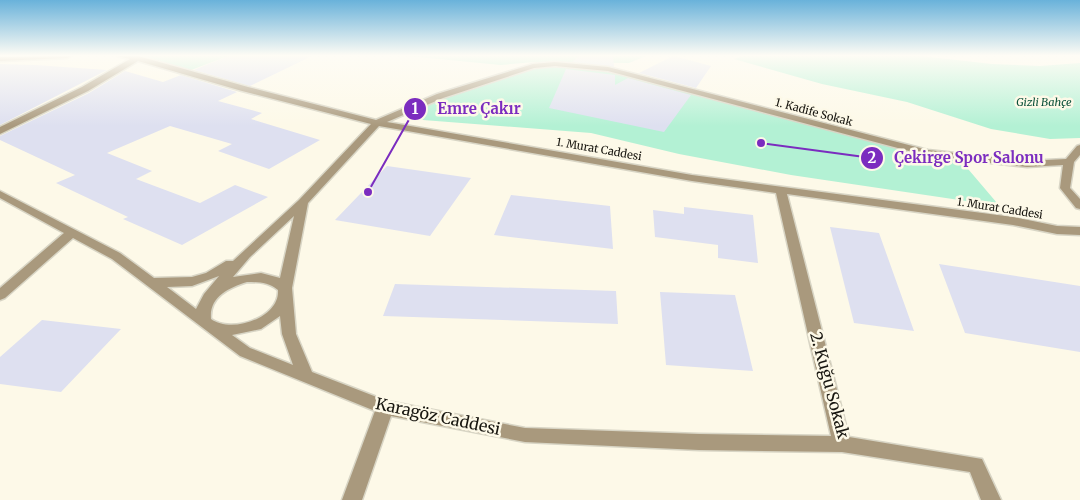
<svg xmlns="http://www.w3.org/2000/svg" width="1080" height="500" font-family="Merriweather,serif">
<rect width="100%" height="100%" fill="#fdf9e8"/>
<path fill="#b3f1d4" d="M142,56H228L186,72L137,58Z
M408,56H646L629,63L534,62L501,65Z
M743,56H921L992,64L1040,66L1080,63V138L1050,139L991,129L907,102L822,84L734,59Z
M555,64L608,69L928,153L957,156L997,203L966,201L791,175L679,154L591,133L423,120L407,110L533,66Z"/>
<path fill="#dee0f0" d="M228,56H312L250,86L194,70Z
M579,56H613L614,67L572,62Z
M673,56H674L711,66L696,88L639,73Z
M0,64L35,65L107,70L0,125Z
M566,69L615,75V85L628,78L691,95L664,132L549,108Z
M125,71L163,82L181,75L237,92L218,101L262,113L251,119L320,140L269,169L218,151L232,144L170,126L107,153L152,171L136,179L200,203L235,185L268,197L182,245L123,219L128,217L56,183L75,175L0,140V136L89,93Z
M387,166L471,178L430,236L335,220Z
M511,195L610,206L613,249L494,235Z
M684,207L753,215L758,263L718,258V245L655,237L653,210L684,214Z
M830,227L879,233L914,331L854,323Z
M939,264L1080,286V352L965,333Z
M395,284L616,291L618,324L383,316Z
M660,292L735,295L753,371L666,365Z
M42,320L121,329L61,392L0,384V357Z"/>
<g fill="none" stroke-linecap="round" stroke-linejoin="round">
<g stroke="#d8d5c5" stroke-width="3">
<path id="minor" d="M71,56L67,58L0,61V57Z
M117,56H138L248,87L376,120L437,94L533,64L555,62L608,67L928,150L1027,161L1066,159L1077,146L1080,145V155L1074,162L1070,188L1080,199V209L1076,208L1060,188L1063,165L1027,167L928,156L608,71L555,66L534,68L443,98L387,122L692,175L1013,217L1057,226L1080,227V235L1057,234L1013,225L787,194L849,437L982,459L1001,500H981L970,472L842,452L699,450L525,442L391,416L362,500H342L375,411L240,356L112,259L73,238L5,298L0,300V288L64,233L0,198V191L120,253L154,278L192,277L206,273L226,261H233L299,200L371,124L242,91L138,61L88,91L0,134V127L82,87L130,59ZM379,126L692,181L776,193L831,436L699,434L525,428L387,401L312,372L296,334L292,288L308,203ZM294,216L280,278L261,273L233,277L250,257ZM219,276L204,294L196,309L167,287L192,286ZM247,282C260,282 268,282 278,290C280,318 231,334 211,319C209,297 228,288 247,282ZM280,316L282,334L293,365L250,348L232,335L261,329Z"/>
</g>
<use href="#minor" fill="#a9997d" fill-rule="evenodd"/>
</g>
<linearGradient id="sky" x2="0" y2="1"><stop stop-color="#69b2da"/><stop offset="0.44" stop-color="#fefcf5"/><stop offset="1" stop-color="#fefcf5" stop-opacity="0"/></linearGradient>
<rect width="1080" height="126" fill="url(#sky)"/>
<g text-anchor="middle" stroke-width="5" stroke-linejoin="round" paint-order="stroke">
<g font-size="11" font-style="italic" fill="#094f38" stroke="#fdf9e8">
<text x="1044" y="106">Gizli Bahçe</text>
</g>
<g font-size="11" fill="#17150f" stroke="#fdf9e8">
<text transform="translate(814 112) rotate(15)" y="4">1. Kadife Sokak</text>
<text transform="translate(599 149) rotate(10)" y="4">1. Murat Caddesi</text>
<text transform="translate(1000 208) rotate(9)" y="4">1. Murat Caddesi</text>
</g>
<g font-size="16" fill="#17150f" stroke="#fdf9e8">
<text transform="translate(830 385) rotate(75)" y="6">2. Kuğu Sokak</text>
<text transform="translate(438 416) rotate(12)" y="6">Karagöz Caddesi</text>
</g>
</g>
<path fill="none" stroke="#7b2cbf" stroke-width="2" d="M368 192L415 109M761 143L872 158"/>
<g fill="#7b2cbf" stroke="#fdf9e8" stroke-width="2">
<circle cx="368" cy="192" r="5"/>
<circle cx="761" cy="143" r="5"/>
<circle cx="415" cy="109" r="12"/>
<circle cx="872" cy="158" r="12"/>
</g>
<g font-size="15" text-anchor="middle" font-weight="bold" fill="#fff">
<text x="415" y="114">1</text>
<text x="872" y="163">2</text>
</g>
<g font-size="15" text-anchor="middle" font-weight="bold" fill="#7b2cbf" stroke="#fdf9e8" stroke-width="5" stroke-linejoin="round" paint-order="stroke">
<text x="479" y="114">Emre Çakır</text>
<text x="969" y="163">Çekirge Spor Salonu</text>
</g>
</svg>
